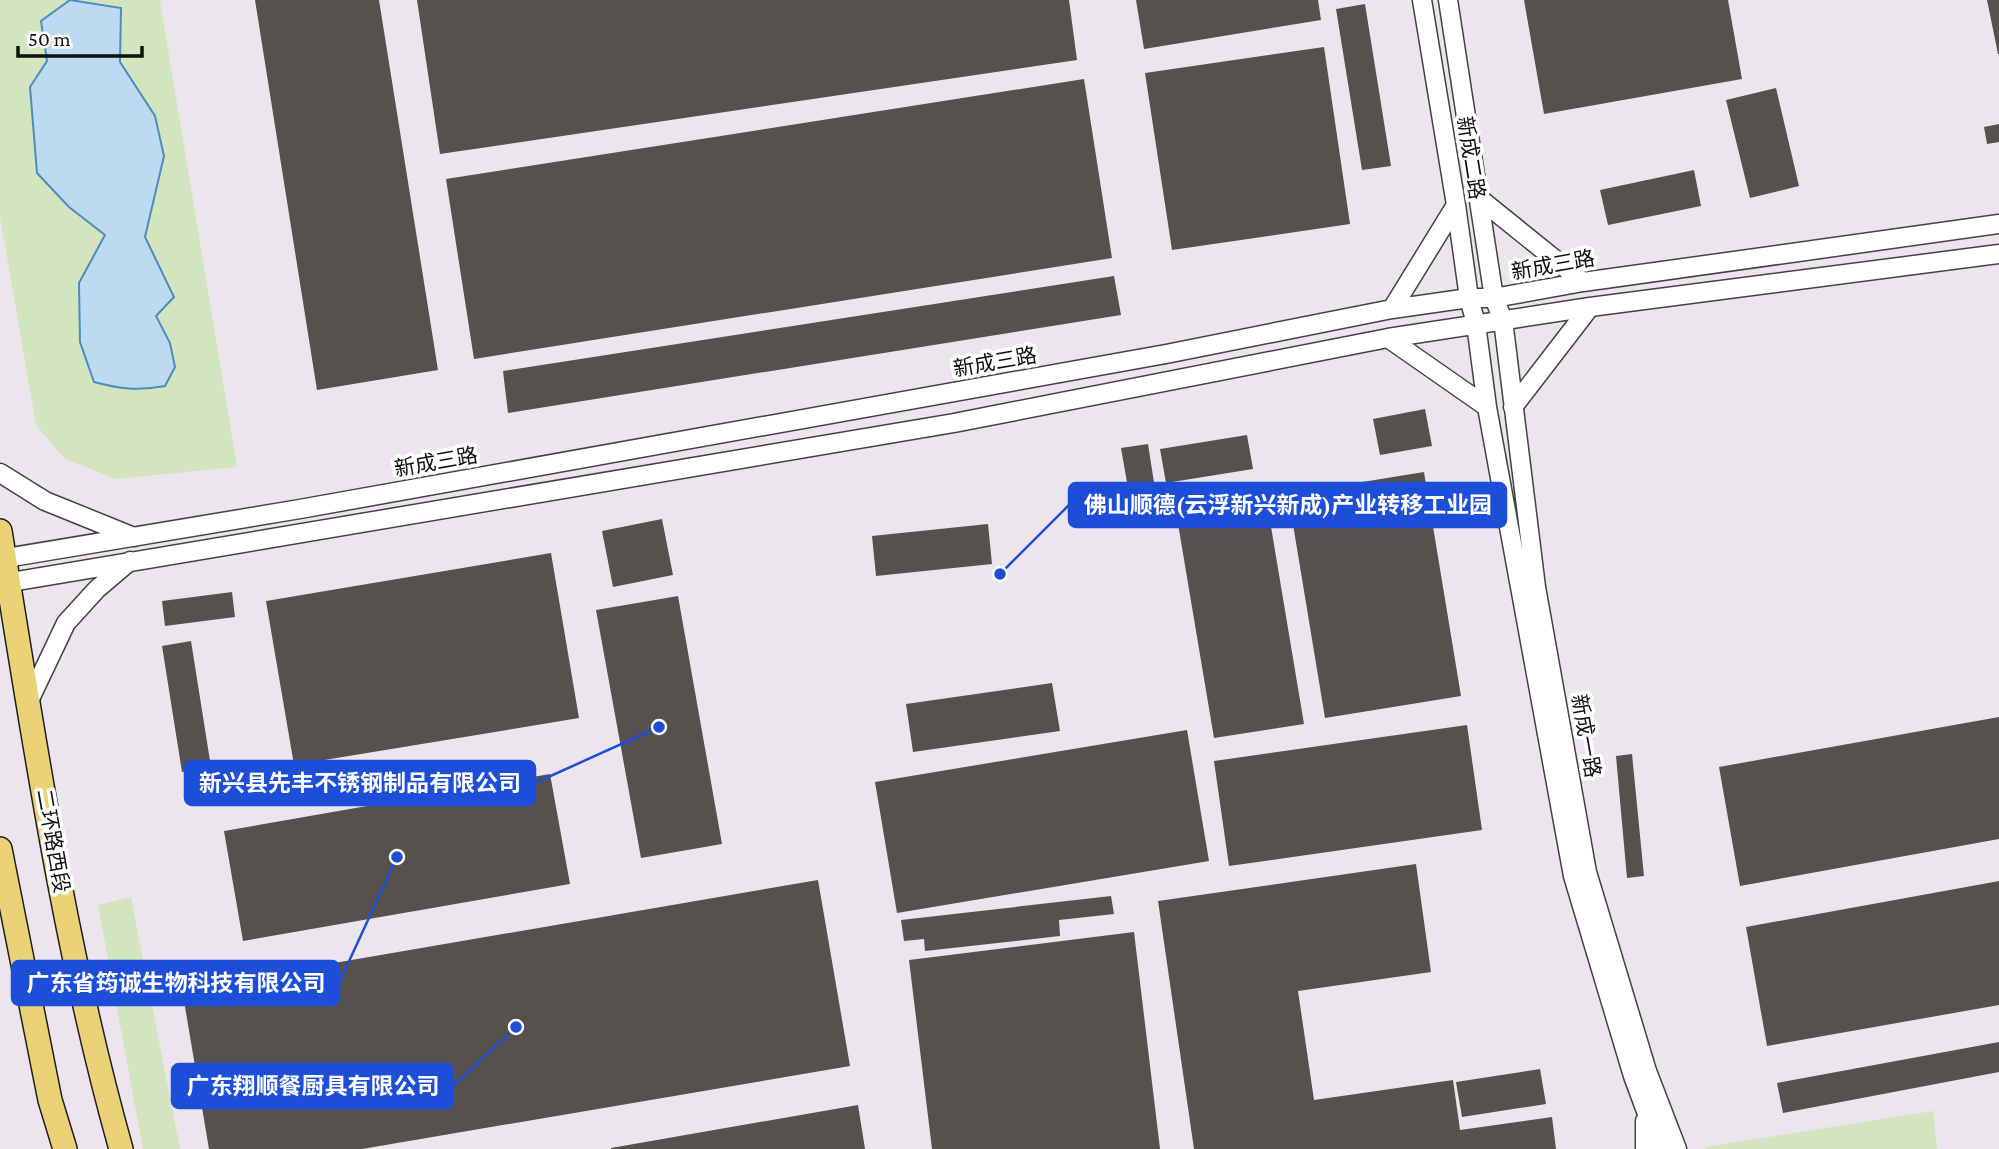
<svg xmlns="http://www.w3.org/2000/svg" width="1999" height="1149" font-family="'Crimson Pro','Noto Sans SC',serif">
<rect width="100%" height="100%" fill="#fefcf3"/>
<path fill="#ece5ed" d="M0,0H1999V1149H0Z"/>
<path fill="#d2e5bf" d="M0,0H160L237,467L115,479L64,458L36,425L0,217Z
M131,897L180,1149H143L98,905Z
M1933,1111L1937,1149H1706L1705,1147Z"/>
<path fill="#bcdbf0" stroke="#4b8dc0" stroke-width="2" d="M70,0L121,8L120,62L155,116L164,156L145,237L174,297L156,316L170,343L175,367L165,386C138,391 120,389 94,382L80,342L79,283L105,235L69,207L37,173L30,87L47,61L41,21Z"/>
<path fill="#57514d" d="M255,0H379L438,370L317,390Z
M417,0H1069L1077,60L440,154Z
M1136,0H1318L1321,20L1144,49Z
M1524,0H1728L1742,79L1544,114Z
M1987,0H1999V54H1998Z
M1365,4L1391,166L1362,170L1336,9Z
M1324,47L1350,224L1172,250L1145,73Z
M1084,79L1112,258L474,359L446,179Z
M1776,88L1799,186L1750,198L1726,100Z
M1999,124V142L1987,144L1984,127Z
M1694,170L1701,206L1608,225L1600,190Z
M1114,276L1121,315L508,413L503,371Z
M1425,409L1432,446L1380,455L1373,419Z
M1247,435L1253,469L1166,483L1160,449Z
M1148,444L1155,489L1129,494L1121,448Z
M1424,472L1461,696L1325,718L1288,494Z
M1264,485L1304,724L1214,738L1174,500Z
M662,519L673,575L613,587L602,531Z
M988,524L992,564L876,576L872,536Z
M551,553L579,718L294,765L266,601Z
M232,592L235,617L165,626L162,601Z
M678,596L722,844L641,858L596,610Z
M191,641L211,767L182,772L162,646Z
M1052,683L1060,731L913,752L906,704Z
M1999,717V839L1740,886L1719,767Z
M1467,725L1482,830L1229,866L1214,761Z
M1187,730L1209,861L897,913L875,782Z
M1632,754L1644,876L1627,878L1616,756Z
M550,774L570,884L243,941L224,831Z
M1416,864L1431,972L1298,991L1314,1100L1453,1080L1460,1130L1552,1117L1556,1149H1194L1158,901Z
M818,880L850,1066L362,1149H209L182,989Z
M1999,881V1005L1767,1046L1746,927Z
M1111,896L1114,914L1059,920L1060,936L925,951L924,939L904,941L901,920Z
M1134,932L1160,1149H932L909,960Z
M1999,1042V1072L1783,1113L1777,1083Z
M1540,1069L1546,1104L1462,1117L1456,1082Z
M858,1105L865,1149H611V1148Z"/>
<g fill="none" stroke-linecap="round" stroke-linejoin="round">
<g stroke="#424242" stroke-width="21">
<path id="tertiary" d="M1422,0L1456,205L1469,298L1476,324L1487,407L1573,876L1633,1076L1660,1149
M1448,0L1494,298L1503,320L1536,587L1587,872L1647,1071L1677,1149
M1480,199L1583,282
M1392,309L1456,205
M1388,338L1487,407
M1513,407L1590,307
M0,473L45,501L134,537
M0,559L300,509L1166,354L1392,309L1469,298H1494L1583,282L1999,224
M0,584L954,423L1388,338L1590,307L1999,254
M28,703L66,623L97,589L130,561
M1645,1149V1121"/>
</g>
<g stroke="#202020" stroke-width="26">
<path id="primary" d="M0,531C34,738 64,947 121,1149
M0,849L50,1100L65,1149"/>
</g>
<use href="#tertiary" stroke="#fff" stroke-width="18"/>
<use href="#primary" stroke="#ebd276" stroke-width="23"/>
</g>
<g text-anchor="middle" stroke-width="7" stroke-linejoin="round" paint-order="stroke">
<g font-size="21" fill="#0f0f0f" stroke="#fff">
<text transform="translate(1471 158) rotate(81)" y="7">新成二路</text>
<text transform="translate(1553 265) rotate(-10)" y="7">新成三路</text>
<text transform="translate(995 362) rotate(-10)" y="7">新成三路</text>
<text transform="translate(436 462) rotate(-10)" y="7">新成三路</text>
<text transform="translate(1586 736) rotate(80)" y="7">新成一路</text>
<text transform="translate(53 841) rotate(80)" y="7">二环路西段</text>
</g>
</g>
<path fill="none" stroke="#1d4ed8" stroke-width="2.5" d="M1000 574L1069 505M659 727L535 783M397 857L339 983M516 1027L453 1086"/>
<g fill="#1d4ed8" stroke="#fff" stroke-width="2.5">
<circle cx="1000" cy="574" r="7"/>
<circle cx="659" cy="727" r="7"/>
<circle cx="397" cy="857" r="7"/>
<circle cx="516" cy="1027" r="7"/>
</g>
<g fill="#1d4ed8" stroke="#1d4ed8" stroke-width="2.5">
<rect x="1069" y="483" width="437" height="44" rx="7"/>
<rect x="185" y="761" width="350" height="44" rx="7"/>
<rect x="12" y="961" width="327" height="44" rx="7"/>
<rect x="172" y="1064" width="281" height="44" rx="7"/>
</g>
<g font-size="23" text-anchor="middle" font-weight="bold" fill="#fff">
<text x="1288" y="513">佛山顺德(云浮新兴新成)产业转移工业园</text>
<text x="360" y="791">新兴县先丰不锈钢制品有限公司</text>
<text x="176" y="991">广东省筠诚生物科技有限公司</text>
<text x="313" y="1094">广东翔顺餐厨具有限公司</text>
</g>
<path d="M18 46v10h124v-10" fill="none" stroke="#0f0f0f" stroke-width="3.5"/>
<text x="28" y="46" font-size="21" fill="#0f0f0f" stroke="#ffffff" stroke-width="5" paint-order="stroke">50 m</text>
</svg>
